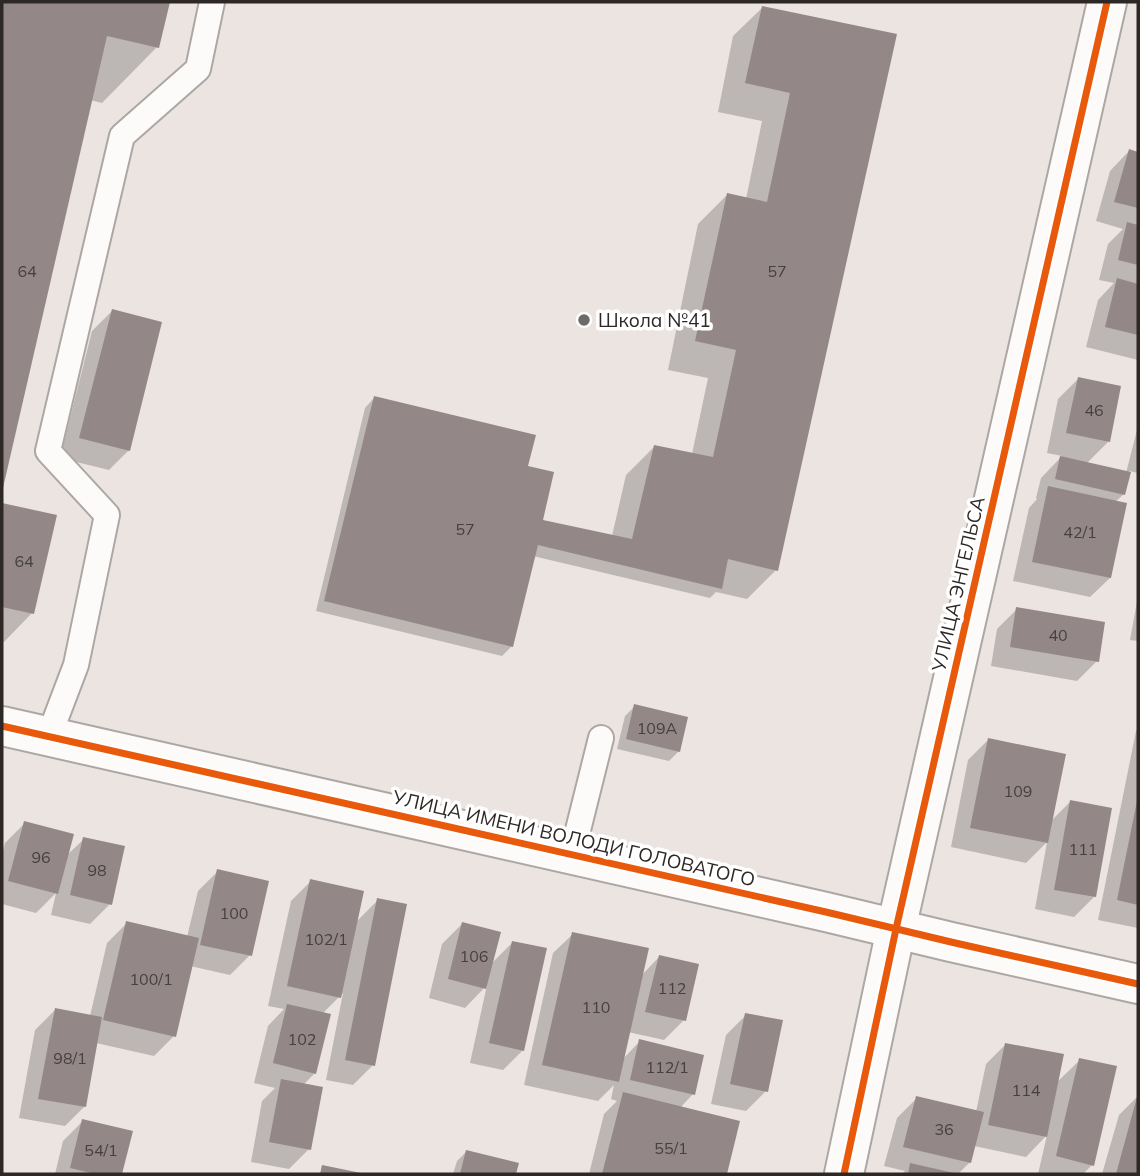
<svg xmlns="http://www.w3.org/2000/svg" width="1140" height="1176" font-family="Mulish,sans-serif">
<rect width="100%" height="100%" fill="#ece4e1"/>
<path fill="#0003" d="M2,2H168L157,47L102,103L90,100L2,485Z
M762,8L895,36L776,570L747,599L716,592L710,598L533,556L512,646L502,656L316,611L365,408L374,398L526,467L541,521L612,536L626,475L654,447L692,454L708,378L668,370L698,224L727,195L746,199L762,121L718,112L733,36Z
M1129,151L1138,154V360L1086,347L1098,300L1114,283L1099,280L1108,244L1123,229L1096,221L1110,171Z
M112,311L129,450L109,470L60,458L92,331Z
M1078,379L1108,442L1086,464L1126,473L1138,426V473L1129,471L1124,494L1115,502L1110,578L1090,597L1013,581L1029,508L1037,499L1036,498L1041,478L1062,456L1047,453L1058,399Z
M2,505L55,517L32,613L2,644Z
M1138,596V641L1130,640Z
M1017,609L1097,661L1077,681L991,666L997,629Z
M635,706L679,751L669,761L617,749L625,716Z
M1138,729V928L1098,920L1136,731Z
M988,740L1050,822L1070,802L1094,897L1074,917L1035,909L1047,842L1026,863L951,847L968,760Z
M25,823L66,856L84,839L110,904L90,924L51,915L56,893L36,913L2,904V855L5,843Z
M218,871L250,955L230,975L190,966L174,1036L154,1056L96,1043L85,1106L65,1126L19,1118L35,1030L55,1010L90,1016L107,943L127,923L187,937L198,891Z
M311,881L356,922L378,900L373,1065L353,1085L326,1080L343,993L322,1014L315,1073L303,1085L309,1149L289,1169L251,1162L262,1101L275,1088L254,1083L268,1026L284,1009L268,1006L291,901Z
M462,924L491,964L512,943L523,1050L503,1070L470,1063L487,985L465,1008L429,998L442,944Z
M573,934L641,976L659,957L684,1020L664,1040L628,1032L623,1059L640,1041L693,1094L680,1108L738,1122L725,1174H589L604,1114L617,1101L611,1099L614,1085L598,1101L524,1085L553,953Z
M746,1015L766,1091L746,1111L711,1104L726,1035Z
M1006,1044L1056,1083L1080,1060L1092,1165L1083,1174H1038L1047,1135L1026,1157L974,1146L970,1162L958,1174H902L905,1171L884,1166L897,1118L917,1098L976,1112L986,1064Z
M1138,1096V1174H1102L1119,1115Z
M83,1121L131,1133L121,1174H55L63,1141Z
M466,1152L517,1165L514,1174H453L457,1161Z"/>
<path fill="#938887" d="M2,2H170L159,48L107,36L3,488Z
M762,6L897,34L778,571L728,559L722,589L538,545L513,647L324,601L374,396L536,435L528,466L554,472L543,520L632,539L654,445L713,457L736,350L695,341L727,193L767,202L790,93L745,83Z
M1129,149L1138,152V208L1114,202Z
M1127,222L1138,225V265L1118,260Z
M1117,278L1138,284V335L1105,327Z
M112,309L162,322L130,451L79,438Z
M1078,377L1121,386L1110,442L1066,433Z
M1060,456L1131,472L1125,495L1055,479Z
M1048,486L1127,503L1111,578L1032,562Z
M2,503L57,515L34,614L2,607Z
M1016,607L1105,622L1099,662L1010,647Z
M634,704L688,717L680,752L626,739Z
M988,738L1066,754L1048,843L970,828Z
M1070,800L1112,808L1096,897L1054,890Z
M1137,801H1138V905L1117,900Z
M24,821L74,834L58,894L8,881Z
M83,837L125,846L112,905L70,895Z
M217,869L269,881L252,956L200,945Z
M310,879L364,891L341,998L287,986Z
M377,898L407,904L375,1066L345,1060Z
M126,921L199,938L176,1037L103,1020Z
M462,922L501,932L486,989L448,979Z
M572,932L649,948L619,1082L542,1065Z
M512,941L547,948L524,1051L489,1043Z
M659,955L699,964L686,1021L645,1012Z
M287,1004L331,1014L316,1074L273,1063Z
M55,1008L102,1017L86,1107L38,1099Z
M745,1013L783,1020L768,1092L730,1084Z
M639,1039L704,1055L695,1095L630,1080Z
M1005,1043L1064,1054L1047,1137L988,1125Z
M1079,1058L1117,1066L1094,1166L1056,1156Z
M281,1079L323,1087L311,1150L269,1142Z
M623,1092L740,1121L727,1174H602Z
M916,1096L984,1112L971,1163L903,1147Z
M1137,1097L1138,1174H1116Z
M82,1119L133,1131L122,1174H95L70,1168Z
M466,1150L519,1163L516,1174H460Z
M910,1163L954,1173V1174H908Z
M322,1165L361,1173V1174H320Z"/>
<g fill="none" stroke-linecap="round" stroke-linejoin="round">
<g stroke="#ada7a4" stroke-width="28">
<path id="lane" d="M49,736L76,665L107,515L48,451L122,136L198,69L212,2
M572,854L601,738"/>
</g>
<g stroke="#ada7a4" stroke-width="42">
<path id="street" d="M2,726L826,912L951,942L1138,984
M844,1174L896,929L1107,2"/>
</g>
<use href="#lane" stroke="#fcfbfa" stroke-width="24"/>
<use href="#street" stroke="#fcfbfa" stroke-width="38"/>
<g stroke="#fff" stroke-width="11">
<path id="cycleway" d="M2,726L826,912L951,942L1138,984
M844,1174L896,929L1107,2"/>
</g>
<use href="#cycleway" stroke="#e8590c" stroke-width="7"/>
</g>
<circle fill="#706a67" stroke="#fff" stroke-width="2.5" cx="584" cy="320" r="7"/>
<g text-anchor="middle" stroke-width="7" stroke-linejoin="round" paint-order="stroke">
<g font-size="16" fill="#46403e">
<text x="27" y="277">64</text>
<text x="777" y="277">57</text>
<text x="1094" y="416">46</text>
<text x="465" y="535">57</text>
<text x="1080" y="538">42/1</text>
<text x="24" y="567">64</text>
<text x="1058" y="641">40</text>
<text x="657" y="734">109А</text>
<text x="1018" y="797">109</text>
<text x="1083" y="855">111</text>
<text x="41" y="863">96</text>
<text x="97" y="876">98</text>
<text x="234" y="919">100</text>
<text x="326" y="945">102/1</text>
<text x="474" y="962">106</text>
<text x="151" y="985">100/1</text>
<text x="672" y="994">112</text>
<text x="596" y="1013">110</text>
<text x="302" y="1045">102</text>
<text x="70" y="1064">98/1</text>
<text x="667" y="1073">112/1</text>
<text x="1026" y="1096">114</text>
<text x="944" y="1135">36</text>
<text x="671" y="1154">55/1</text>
<text x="101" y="1156">54/1</text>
</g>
<g font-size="19" fill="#2d2826" stroke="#fff" text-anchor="start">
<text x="598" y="327">Школа №41</text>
</g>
<g font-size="19" fill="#2d2826" stroke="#fff">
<text transform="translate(958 584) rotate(-77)" y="7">УЛИЦА ЭНГЕЛЬСА</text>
<text transform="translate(574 838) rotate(13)" y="7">УЛИЦА ИМЕНИ ВОЛОДИ ГОЛОВАТОГО</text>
</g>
</g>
<rect width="1140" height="1176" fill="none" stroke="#2d2826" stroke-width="7"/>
</svg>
